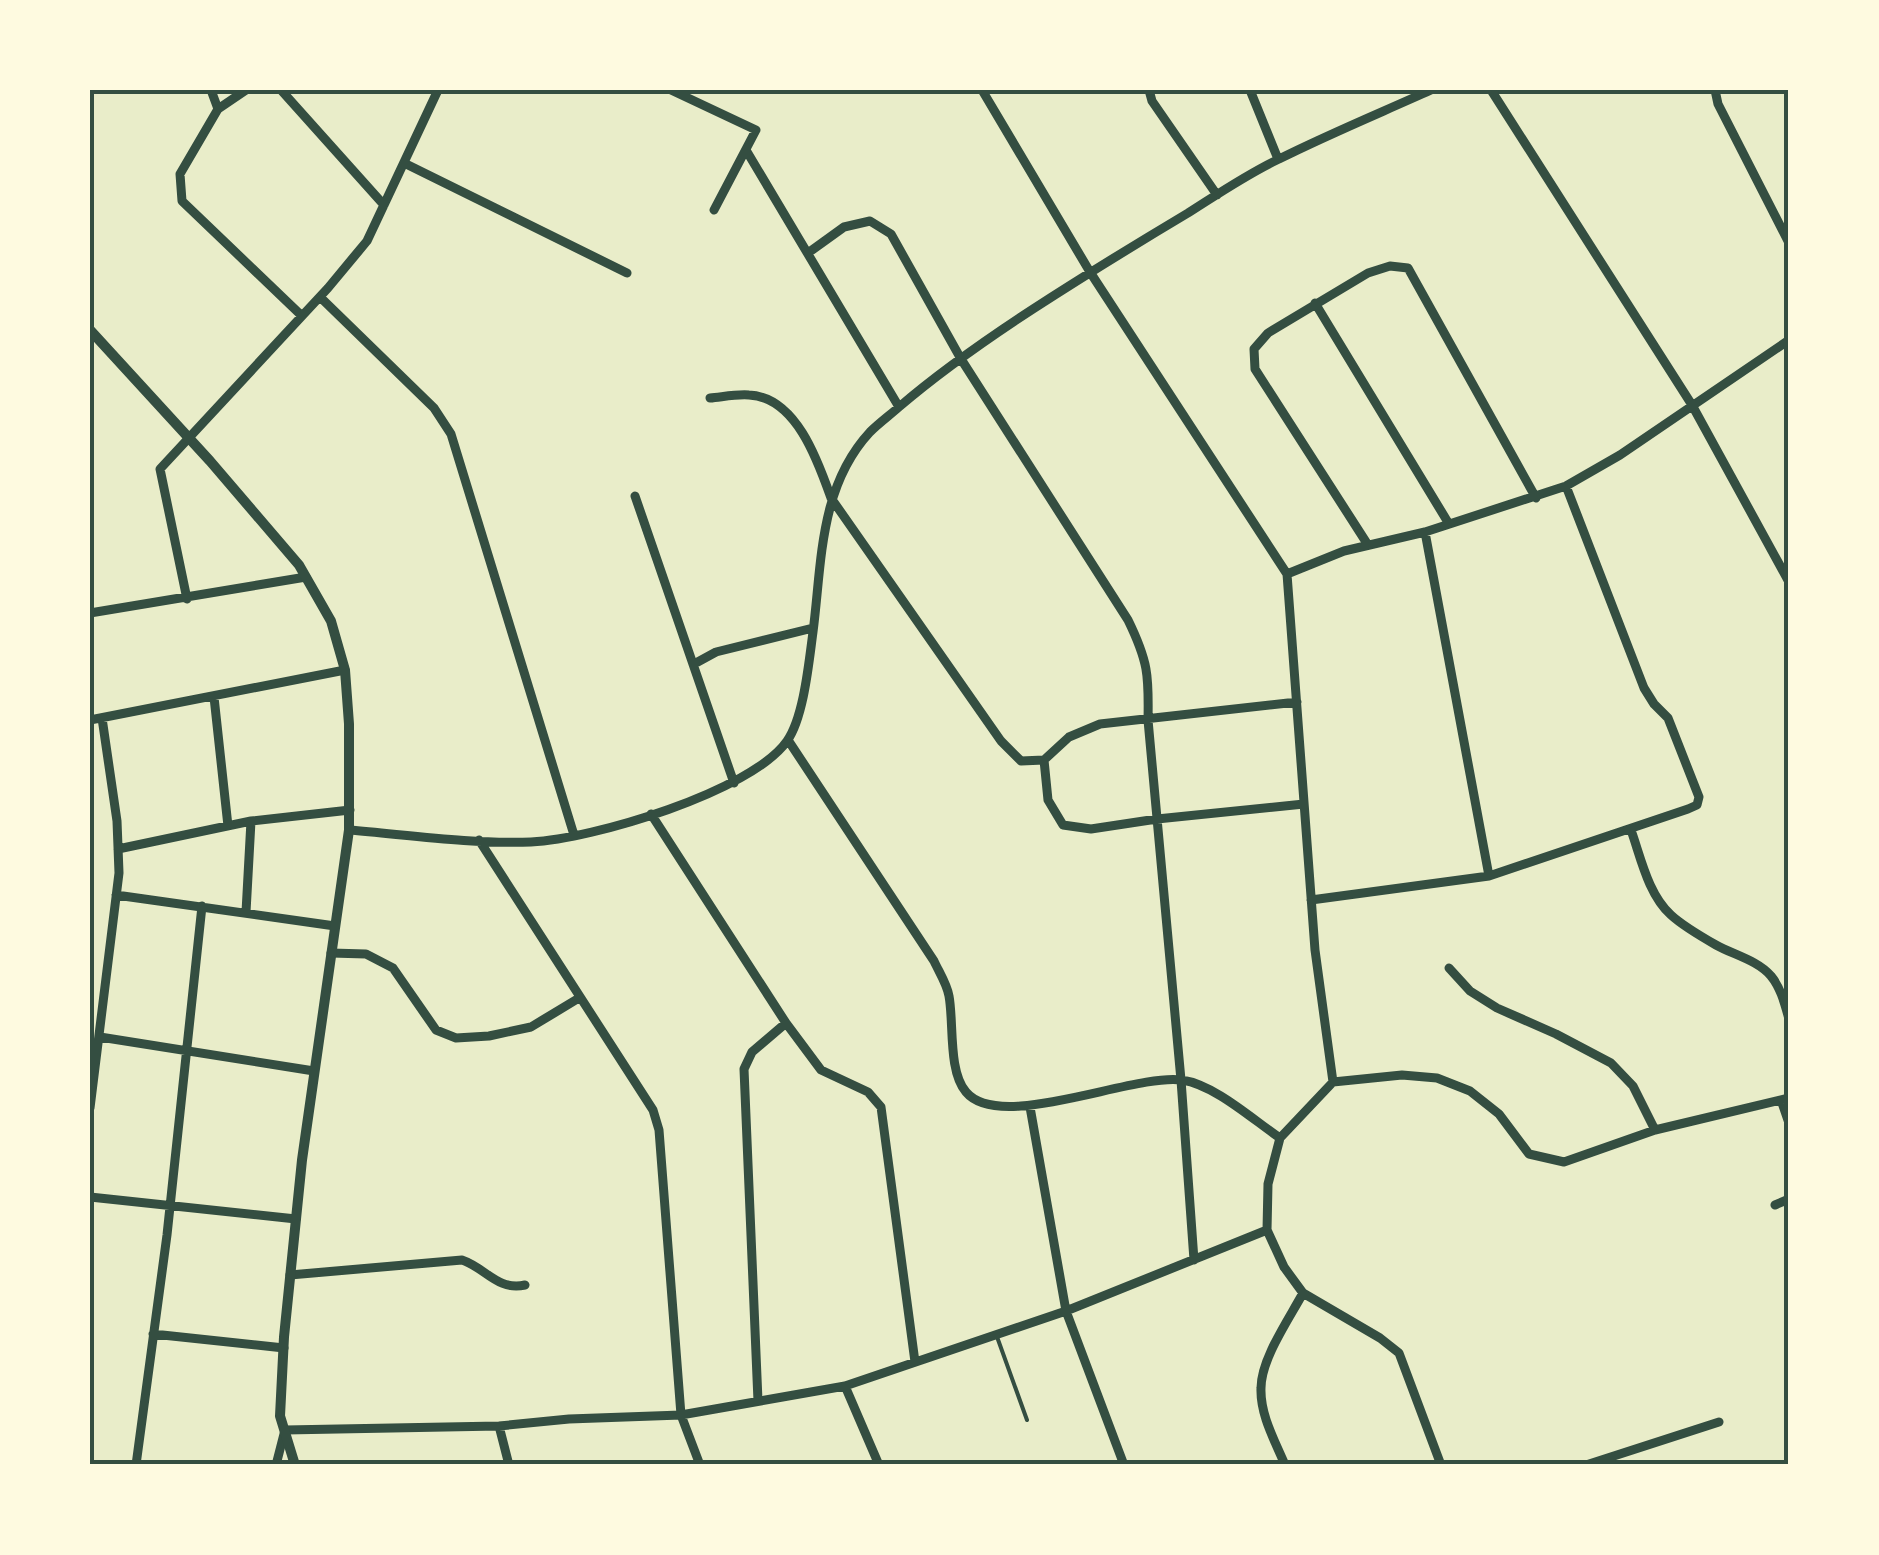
<svg xmlns="http://www.w3.org/2000/svg" width="1879" height="1555" font-family="'IBM Plex Serif',serif">
<rect width="100%" height="100%" fill="#e9edc9"/>
<g fill="none" stroke-linecap="round" stroke-linejoin="round">
<path stroke="#344e41" stroke-width="4" d="M996,1334L1027,1420"/>
<path stroke="#344e41" stroke-width="9" d="M211,90L218,109L180,174L182,201L302,316
M281,90L384,205
M671,90L756,130L714,210
M982,90L1090,272L1287,574L1315,950L1333,1082
M1149,90L1152,101L1217,195
M1250,90L1278,159
M1491,90L1692,405L1789,582
M1715,90L1718,104L1789,243
M218,109L246,90
M746,150L899,407
M404,163L627,273
M808,253L844,227L870,221L891,234L961,359L1128,620C1148,661 1149,675 1148,720L1181,1080L1194,1260
M320,297L434,408L451,434L574,835
M1315,303L1449,524
M710,398C722,397 736,394 749,395C796,397 818,461 831,498L1001,741L1021,761L1044,760L1069,737L1100,724L1297,702
M635,496L734,783
M1368,545L1255,369L1254,349L1268,333L1368,273L1390,266L1408,268L1536,498
M1287,574L1344,551L1425,532L1566,486L1620,455L1789,340
M187,599L160,469L328,288L367,241L438,90
M90,613L306,577
M694,664L716,652L813,628
M214,697L228,826
M90,720L345,670
M788,740L934,961C939,972 947,984 949,996C954,1023 948,1071 966,1092C1000,1133 1133,1073 1182,1080C1215,1085 1252,1119 1280,1138
M1044,760L1048,800L1063,825L1091,829L1157,819L1304,804
M651,814L786,1023L821,1070L868,1092L881,1107L915,1362
M349,830C409,835 471,844 531,842C592,839 751,792 787,741C804,717 809,661 813,632C822,562 819,487 870,432C879,423 890,415 899,407C941,371 987,339 1033,309C1084,276 1136,244 1188,213C1218,194 1247,174 1279,159C1329,134 1380,113 1431,90
M1631,830C1641,858 1648,894 1671,915C1683,926 1702,937 1716,945C1734,955 1757,960 1771,976C1781,988 1785,1005 1789,1019
M479,840L653,1110L659,1130L681,1415L700,1465
M118,849L251,821L350,810
M1489,876L1688,809L1697,805L1699,797L1668,718L1654,704L1644,688L1566,486
M116,895L335,926
M1311,900L1489,876L1425,532
M246,912L251,821
M331,953L366,954L393,968L436,1030L456,1038L489,1036L531,1027L579,998
M1449,968L1470,991L1497,1008L1556,1034L1611,1063L1633,1086L1655,1130
M100,1037L314,1071
M1781,1100L1789,1123
M1030,1107L1066,1311L1124,1465
M90,1108L119,873L117,821L102,718
M90,1197L296,1219
M1775,1205L1789,1199
M290,1275L462,1260C486,1268 497,1291 525,1285
M153,1334L284,1348
M845,1386L879,1465
M758,1401L744,1069L752,1052L786,1023
M499,1426L509,1465
M136,1465L167,1235L202,906
M276,1465L285,1430L499,1426L569,1419L681,1415L845,1386L1066,1311L1267,1230
M1285,1465C1275,1441 1260,1415 1261,1388C1261,1359 1289,1319 1303,1293
M1441,1465L1399,1353L1380,1338L1303,1293L1284,1267L1267,1230L1268,1184L1280,1138L1333,1082L1402,1075L1437,1078L1470,1091L1499,1114L1529,1154L1564,1162L1655,1130L1789,1098
M1586,1465L1719,1422"/>
<path stroke="#344e41" stroke-width="10" d="M90,330L210,461L299,565L331,621L345,670L349,724V830L302,1160L284,1337L280,1416L295,1465"/>
</g>
<rect width="1879" height="1555" fill="none" stroke="#fefae0" stroke-width="185"/>
<rect x="92" y="92" width="1694" height="1370" fill="none" stroke="#344e41" stroke-width="4"/>
</svg>
